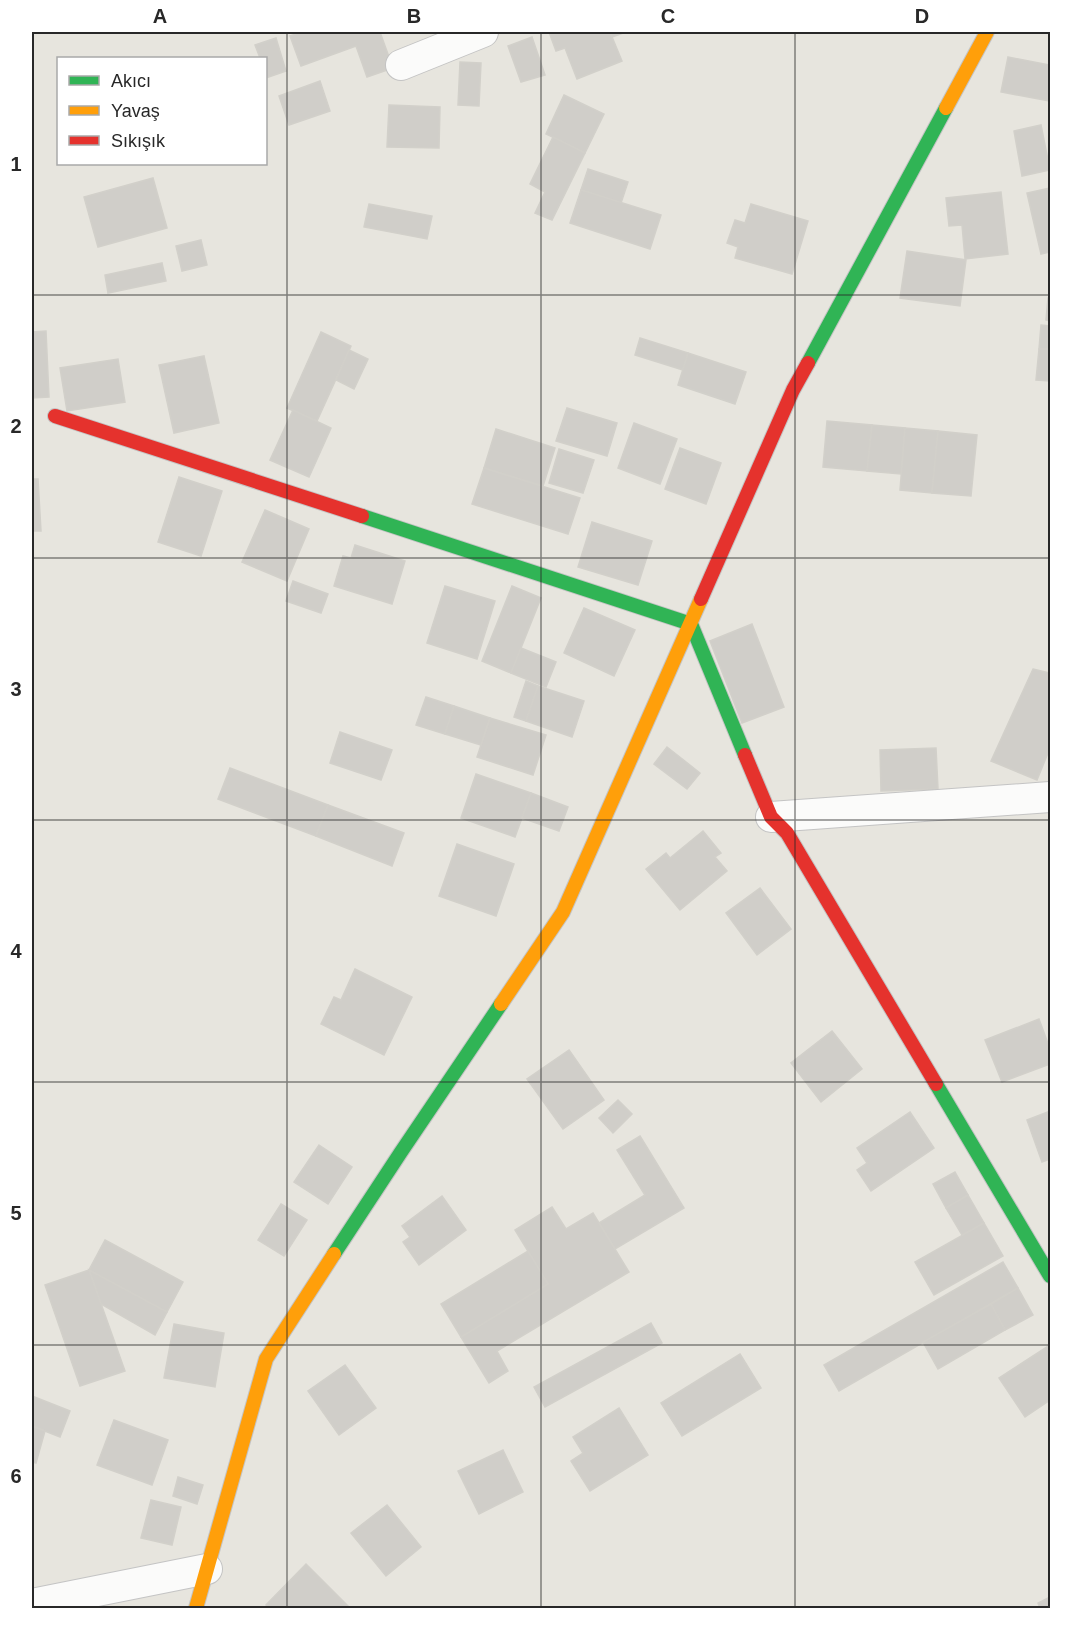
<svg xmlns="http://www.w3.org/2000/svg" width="1082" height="1640" font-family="Arial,sans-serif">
  <rect width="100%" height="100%" fill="#e7e5de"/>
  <g fill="#d0cec9" stroke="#d2d0ca" stroke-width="1.5">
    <path d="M301,32H380L393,68L367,77L356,46L301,66L290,36Z"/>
    <path d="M549,32H610L622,61L577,79L565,48L556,51Z"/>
    <path d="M610,32H626L612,37Z"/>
    <path d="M532,37L545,75L521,82L508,46Z"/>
    <path d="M276,38L286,71L266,78V58H260L255,45Z"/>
    <path d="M1008,57L1050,65V101L1001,92Z"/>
    <path d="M460,62L481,63L479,106L458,105Z"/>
    <path d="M320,81L330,111L289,125L279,96Z"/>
    <path d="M564,95L604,114L585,153L546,134Z"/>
    <path d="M389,105L440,107L439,148L387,147Z"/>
    <path d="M1041,125L1050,170L1022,176L1014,131Z"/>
    <path d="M553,137L585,153L552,220L535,213L545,192L530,184Z"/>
    <path d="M588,169L628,182L621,203L581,190Z"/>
    <path d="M153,178L167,228L98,247L84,197Z"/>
    <path d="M1050,188V252L1041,254L1027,193Z"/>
    <path d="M581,190L661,215L650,249L570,223Z"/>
    <path d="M1001,192L1008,254L965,259L962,225L949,226L946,198Z"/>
    <path d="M369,204L432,216L427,239L364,227Z"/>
    <path d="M751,204L808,221L792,274L735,258L738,247L727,243L735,220L745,223Z"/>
    <path d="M201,240L207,265L182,271L176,246Z"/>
    <path d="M907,251L966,260L960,306L900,298Z"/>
    <path d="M162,263L166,281L108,293L105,275Z"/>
    <path d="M1048,298H1050V321L1046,320Z"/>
    <path d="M1041,325L1050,326V349H1039Z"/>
    <path d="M46,331L49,397L32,398V332Z"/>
    <path d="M321,332L351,346L317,421L287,408Z"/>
    <path d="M640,338L688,353L683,370L635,355Z"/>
    <path d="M1039,349H1050V381L1036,380Z"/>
    <path d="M349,350L368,359L354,389L336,380Z"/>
    <path d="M688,353L746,372L735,404L678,385Z"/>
    <path d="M204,356L219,423L174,433L159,365Z"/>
    <path d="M118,359L125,402L67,411L60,368Z"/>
    <path d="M567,408L617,423L607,456L556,441Z"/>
    <path d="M293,410L331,428L309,477L270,460Z"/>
    <path d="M827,421L872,425L867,471L823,467Z"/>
    <path d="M634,423L677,439L660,484L618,468Z"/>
    <path d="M872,425L905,428L901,474L867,471Z"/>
    <path d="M905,428L938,431L932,493L900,490Z"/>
    <path d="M496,429L555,448L543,486L484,468Z"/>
    <path d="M938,431L977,435L971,496L932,493Z"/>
    <path d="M680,448L721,463L706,504L665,489Z"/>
    <path d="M559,449L594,460L583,493L549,483Z"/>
    <path d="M484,468L580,498L568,534L472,504Z"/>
    <path d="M179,477L222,491L201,556L158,542Z"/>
    <path d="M32,479H38L41,531H32Z"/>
    <path d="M265,510L309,529L287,581L242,562Z"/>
    <path d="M592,522L652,541L638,585L578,567Z"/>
    <path d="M355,545L405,561L392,604L334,586L343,556L351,558Z"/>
    <path d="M293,581L328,594L321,613L286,601Z"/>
    <path d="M445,586L495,601L477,659L427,643Z"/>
    <path d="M512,586L541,598L511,673L482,661Z"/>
    <path d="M584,608L635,630L614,676L564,653Z"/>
    <path d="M752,624L784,707L742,723L710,641Z"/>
    <path d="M521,648L556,662L546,687L511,673Z"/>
    <path d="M1033,669L1050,673V748L1037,780L991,761Z"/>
    <path d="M526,681L538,686L526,721L514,717Z"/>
    <path d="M538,686L584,701L572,737L526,721Z"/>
    <path d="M426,697L454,706L445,734L416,725Z"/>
    <path d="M454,706L490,718L481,745L445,734Z"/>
    <path d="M490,718L546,735L533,775L477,757Z"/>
    <path d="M340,732L392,750L381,780L330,763Z"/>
    <path d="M667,747L700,773L687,789L654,764Z"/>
    <path d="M936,748L938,789L881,791L880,750Z"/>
    <path d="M230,768L328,805L316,836L218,799Z"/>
    <path d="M476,774L531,793L515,837L461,818Z"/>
    <path d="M531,793L568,807L559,831L522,818Z"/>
    <path d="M328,805L404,833L392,866L316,836Z"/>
    <path d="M703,831L721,853L715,857L727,871L680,910L646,869L666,853L670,858Z"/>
    <path d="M457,844L514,864L496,916L439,896Z"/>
    <path d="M760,888L791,929L757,955L726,913Z"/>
    <path d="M355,969L412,997L384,1055L321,1024L334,997L341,1000Z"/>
    <path d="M1039,1019L1050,1049V1064L1002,1082L985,1040Z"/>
    <path d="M832,1031L862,1069L821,1102L791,1063Z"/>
    <path d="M569,1050L604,1100L563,1129L527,1079Z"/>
    <path d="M618,1100L632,1114L613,1133L599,1118Z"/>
    <path d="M1050,1111V1159L1042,1162L1027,1120Z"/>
    <path d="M910,1112L934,1148L871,1191L857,1170L867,1163L857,1148Z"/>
    <path d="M640,1136L684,1208L615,1249L599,1223L645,1195L617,1150Z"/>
    <path d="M319,1145L352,1167L328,1204L294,1182Z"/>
    <path d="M955,1172L968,1195L946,1208L933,1184Z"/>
    <path d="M968,1195L984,1223L962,1235L946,1208Z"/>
    <path d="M442,1196L466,1230L419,1265L403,1242L410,1237L402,1226Z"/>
    <path d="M281,1204L307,1220L284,1256L258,1240Z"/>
    <path d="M552,1207L566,1229L593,1213L629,1272L497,1351L508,1371L489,1383L461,1337L548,1284L515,1230Z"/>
    <path d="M984,1223L1003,1256L934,1295L915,1262Z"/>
    <path d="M105,1240L183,1282L167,1312L89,1270Z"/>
    <path d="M528,1251L548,1284L461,1337L441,1304Z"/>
    <path d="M1003,1262L1018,1288L839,1391L824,1365Z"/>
    <path d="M89,1270L167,1312L155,1335L101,1304Z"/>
    <path d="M89,1270L125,1371L80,1386L45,1285Z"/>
    <path d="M1018,1288L1033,1315L1005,1330L991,1304Z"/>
    <path d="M991,1304L1005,1330L938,1369L923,1342Z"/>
    <path d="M651,1323L662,1343L545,1407L534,1387Z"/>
    <path d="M174,1324L224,1333L215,1387L164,1378Z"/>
    <path d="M1050,1345V1400L1025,1417L999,1378Z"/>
    <path d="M740,1354L761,1388L682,1436L661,1403Z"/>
    <path d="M345,1365L376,1408L339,1435L308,1391Z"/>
    <path d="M32,1396L70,1411L60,1437L32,1426Z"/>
    <path d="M619,1408L648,1455L590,1491L571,1461L583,1453L573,1437Z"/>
    <path d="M114,1420L168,1440L152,1485L97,1465Z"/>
    <path d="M32,1426L45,1431L36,1463L32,1462Z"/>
    <path d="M503,1450L523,1492L479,1514L458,1471Z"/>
    <path d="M178,1477L203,1485L197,1504L173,1496Z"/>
    <path d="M151,1500L181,1507L172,1545L141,1538Z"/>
    <path d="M387,1505L421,1547L386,1576L351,1533Z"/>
    <path d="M306,1564L349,1607L347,1608H270L266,1605Z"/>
    <path d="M1050,1597V1608H1040L1038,1603Z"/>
  </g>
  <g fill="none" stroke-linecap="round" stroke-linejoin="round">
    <defs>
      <g id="street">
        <path d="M401,65L483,32"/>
        <path d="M771,817L1050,797"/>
        <path d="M32,1604L207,1569"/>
      </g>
      <g id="fast">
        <path d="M808,363L946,108"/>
        <path d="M362,516L691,624L745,755"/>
        <path d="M936,1084L1050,1276"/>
        <path d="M334,1254L401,1152L501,1004"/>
      </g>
      <g id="slow">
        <path d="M946,108L987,32"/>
        <path d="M501,1004L563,912L701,599"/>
        <path d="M196,1608L266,1359L334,1254"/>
      </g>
      <g id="jam">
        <path d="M55,416L362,516"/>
        <path d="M701,599L793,390L808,363"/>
        <path d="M745,755L771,817L787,833L936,1084"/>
      </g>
    </defs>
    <use href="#street" stroke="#c4c4c4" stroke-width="32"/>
    <use href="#fast" stroke="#c4c4c4" stroke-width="16"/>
    <use href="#slow" stroke="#c4c4c4" stroke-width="16"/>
    <use href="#jam" stroke="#c4c4c4" stroke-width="16"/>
    <use href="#street" stroke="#fbfbfa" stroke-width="30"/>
    <use href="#fast" stroke="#30b455" stroke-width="14"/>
    <use href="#slow" stroke="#ff9f0a" stroke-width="14"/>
    <use href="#jam" stroke="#e5322d" stroke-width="14"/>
  </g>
  <path fill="none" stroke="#282828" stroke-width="1.5" stroke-opacity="0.55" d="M287,32V1608M541,32V1608M795,32V1608M32,295H1050M32,558H1050M32,820H1050M32,1082H1050M32,1345H1050"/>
  <rect width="1082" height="1640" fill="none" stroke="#ffffff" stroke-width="66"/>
  <rect x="57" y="57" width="210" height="108" fill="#ffffff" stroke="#a9a9a9" stroke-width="1.5"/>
  <rect x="69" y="76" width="30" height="9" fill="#30b455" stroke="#a9a9a9" stroke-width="1.5"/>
  <text x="111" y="87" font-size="18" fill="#282828">Akıcı</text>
  <rect x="69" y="106" width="30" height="9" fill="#ff9f0a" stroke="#a9a9a9" stroke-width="1.5"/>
  <text x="111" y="117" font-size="18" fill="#282828">Yavaş</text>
  <rect x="69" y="136" width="30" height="9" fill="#e5322d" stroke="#a9a9a9" stroke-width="1.5"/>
  <text x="111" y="147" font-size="18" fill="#282828">Sıkışık</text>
  <rect x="33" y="33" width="1016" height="1574" fill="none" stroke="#282828" stroke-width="2"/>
  <g font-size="20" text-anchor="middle" font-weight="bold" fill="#282828">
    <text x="160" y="23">A</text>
    <text x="414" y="23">B</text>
    <text x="668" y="23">C</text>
    <text x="922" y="23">D</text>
    <text x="16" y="171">1</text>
    <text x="16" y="433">2</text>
    <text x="16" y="696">3</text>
    <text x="16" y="958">4</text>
    <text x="16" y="1220">5</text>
    <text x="16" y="1483">6</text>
  </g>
</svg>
